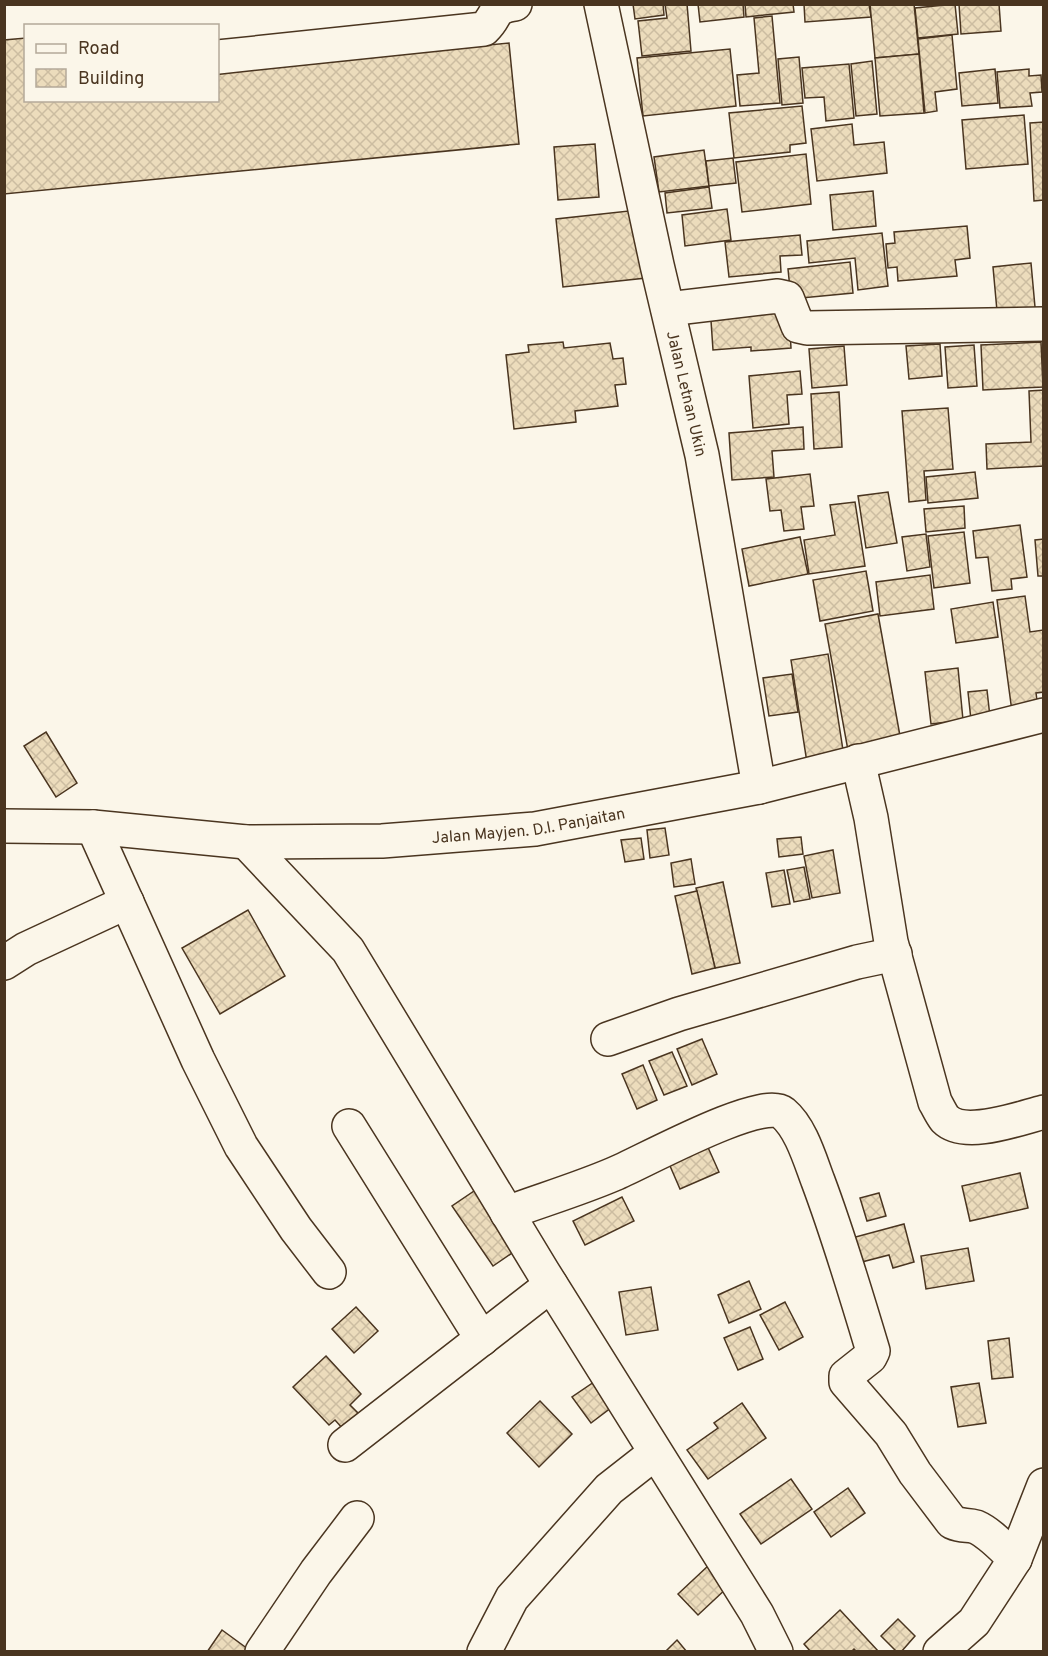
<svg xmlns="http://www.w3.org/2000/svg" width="1048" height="1656" font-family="Overpass,sans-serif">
  <defs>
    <pattern id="building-cross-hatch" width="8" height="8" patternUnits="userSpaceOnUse" patternTransform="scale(1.5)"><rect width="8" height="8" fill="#ecdcbc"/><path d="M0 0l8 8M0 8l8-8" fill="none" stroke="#ccbda1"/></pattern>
  </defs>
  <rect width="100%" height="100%" fill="#fbf6e9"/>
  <g fill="url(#building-cross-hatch)" stroke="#4a3520" stroke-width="1.5">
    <path d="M633,4H663L664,15L635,19Z"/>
    <path d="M665,4H687L691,51L642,56L638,21L667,18Z"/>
    <path d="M698,4H743L744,17L700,22Z"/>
    <path d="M745,4H793L794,12L746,17Z"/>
    <path d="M804,4H869L871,17L805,22Z"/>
    <path d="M870,4H914L919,54L875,58Z"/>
    <path d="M955,4L958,34L918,38L915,8Z"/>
    <path d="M959,4H999L1001,31L961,34Z"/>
    <path d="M772,16L780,103L740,106L737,75L759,73L754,18Z"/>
    <path d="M952,35L957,89L935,92L937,111L925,113L918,39Z"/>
    <path d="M26,38V100H218V71L509,43L519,144L4,194V40Z"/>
    <path d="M730,49L736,106L643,116L637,58Z"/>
    <path d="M919,54L924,113L880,116L875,58Z"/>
    <path d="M799,57L803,103L782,105L778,59Z"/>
    <path d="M872,61L877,114L856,116L851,64Z"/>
    <path d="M849,64L854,118L826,121L824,97L805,98L802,68Z"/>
    <path d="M995,69L998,103L962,106L959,73Z"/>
    <path d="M1029,69V76L1041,75L1042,92L1030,93L1032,106L1000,108L997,72Z"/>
    <path d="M802,106L806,143L790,145V152L734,158L729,113Z"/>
    <path d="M1024,115L1028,164L966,169L962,120Z"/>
    <path d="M1044,122V200L1034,201L1030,123Z"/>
    <path d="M852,124L854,145L884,142L887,173L817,181L811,129Z"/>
    <path d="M595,144L599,197L558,200L554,147Z"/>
    <path d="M704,150L709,186L659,192L654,157Z"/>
    <path d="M806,154L811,204L742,212L736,162Z"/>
    <path d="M733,158L736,183L709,186L706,161Z"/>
    <path d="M709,187L712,208L667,213L665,193Z"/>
    <path d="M873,191L876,226L833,230L830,195Z"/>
    <path d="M727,209L731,240L685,246L682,215Z"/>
    <path d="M638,210L646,278L563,287L556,219Z"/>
    <path d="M967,226L970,258L955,260L957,276L898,281L897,267L888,268L886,244L895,243L894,232Z"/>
    <path d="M882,233L888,286L858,290L855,258L809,263L807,241Z"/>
    <path d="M800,235L802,255L780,256L781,272L729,277L725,242Z"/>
    <path d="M850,262L853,293L791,299L788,269Z"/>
    <path d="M1031,263L1036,318L998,322L993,267Z"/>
    <path d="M788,299L791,348L751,351V347L713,350L710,306Z"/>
    <path d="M563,342L564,348L610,343L613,359L623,358L626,384L615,385L618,406L575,411L576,422L514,429L506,355L529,352L528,345Z"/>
    <path d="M1041,342L1043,387L983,390L981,345Z"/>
    <path d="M940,344L942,376L909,379L906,346Z"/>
    <path d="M974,345L977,386L948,388L945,347Z"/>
    <path d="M844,346L847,385L812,388L809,349Z"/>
    <path d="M800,371L802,394L787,395L789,424L753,428L749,376Z"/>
    <path d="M1044,390V466L987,469L986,444L1031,442L1029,391Z"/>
    <path d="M839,392L842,447L814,449L811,394Z"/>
    <path d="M948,408L953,469L924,471L926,500L909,502L902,411Z"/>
    <path d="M803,427L804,449L772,451L774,477L732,480L729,433Z"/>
    <path d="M975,472L978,498L928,503L926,477Z"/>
    <path d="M810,474L814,506L801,507L804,529L784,531L781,510L770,511L766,479Z"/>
    <path d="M888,492L897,543L866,548L858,496Z"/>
    <path d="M855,502L865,566L809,574L804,540L835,535L830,505Z"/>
    <path d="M964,506L965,528L926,532L924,509Z"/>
    <path d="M1020,525L1027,577L1011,579L1012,589L992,591L988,557L976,558L973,531Z"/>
    <path d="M964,532L970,583L934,588L928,536Z"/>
    <path d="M926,534L930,567L907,571L902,537Z"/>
    <path d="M800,537L808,574L749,586L742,549Z"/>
    <path d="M1044,539V576H1038L1035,540Z"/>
    <path d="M866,571L873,611L820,621L813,580Z"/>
    <path d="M930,575L934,609L880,616L876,582Z"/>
    <path d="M1025,596L1030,632L1043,630L1044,692L1036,693L1039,715L1013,719L997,600Z"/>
    <path d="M993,602L998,637L956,643L951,609Z"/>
    <path d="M878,614L902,747L849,756L825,624Z"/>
    <path d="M828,654L845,763L808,769L791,660Z"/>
    <path d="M958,668L963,720L931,724L925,672Z"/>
    <path d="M792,674L798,712L769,716L763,678Z"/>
    <path d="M987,690L990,717L971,720L968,692Z"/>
    <path d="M46,732L77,783L56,797L24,746Z"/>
    <path d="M665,828L669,855L650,858L647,830Z"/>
    <path d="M801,837L803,854L779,857L777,839Z"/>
    <path d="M641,838L644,859L625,862L621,840Z"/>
    <path d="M833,850L840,893L812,898L804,856Z"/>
    <path d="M691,859L695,884L674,887L671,863Z"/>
    <path d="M804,867L810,899L794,902L787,870Z"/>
    <path d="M784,870L790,904L772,907L766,873Z"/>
    <path d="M723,882L740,963L715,968L696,888Z"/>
    <path d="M697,891L715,968L692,974L675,896Z"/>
    <path d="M248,910L285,976L220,1014L182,948Z"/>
    <path d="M702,1039L717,1074L692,1085L677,1049Z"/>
    <path d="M672,1052L687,1086L664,1095L649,1061Z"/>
    <path d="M643,1065L657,1100L637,1109L622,1074Z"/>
    <path d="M706,1143L719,1172L680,1189L667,1159Z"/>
    <path d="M1020,1173L1028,1208L970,1221L962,1186Z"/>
    <path d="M480,1187L521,1247L493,1266L452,1206Z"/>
    <path d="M879,1193L886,1216L867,1221L860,1198Z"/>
    <path d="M622,1197L634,1221L585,1245L573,1221Z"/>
    <path d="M904,1224L914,1262L893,1268L889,1255L854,1264L848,1239Z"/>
    <path d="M968,1248L974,1281L926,1289L921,1256Z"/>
    <path d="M749,1281L761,1309L729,1323L718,1295Z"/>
    <path d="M651,1287L658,1330L626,1335L619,1292Z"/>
    <path d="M785,1302L803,1337L779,1350L760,1315Z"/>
    <path d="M356,1307L378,1331L354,1353L332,1329Z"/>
    <path d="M750,1327L763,1359L738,1370L724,1338Z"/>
    <path d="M1009,1338L1013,1377L992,1379L988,1341Z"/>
    <path d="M326,1356L361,1394L350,1405L359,1414L343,1429L335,1420L329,1425L293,1387Z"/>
    <path d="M594,1382L612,1407L591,1423L572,1397Z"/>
    <path d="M979,1383L986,1423L958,1427L951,1387Z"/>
    <path d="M540,1401L572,1434L539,1467L507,1433Z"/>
    <path d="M742,1403L766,1438L708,1479L687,1450L718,1428L714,1423Z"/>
    <path d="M791,1479L812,1509L761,1544L740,1514Z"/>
    <path d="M848,1488L865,1513L831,1537L814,1512Z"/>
    <path d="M709,1565L729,1586L698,1615L678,1594Z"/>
    <path d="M840,1610L879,1652H857L854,1649L851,1652H811L804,1644Z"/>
    <path d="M898,1619L915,1636L901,1652H897L881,1636Z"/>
    <path d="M222,1630L252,1652H207Z"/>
    <path d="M677,1640L687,1652H665Z"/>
  </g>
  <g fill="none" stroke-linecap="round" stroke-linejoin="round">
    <defs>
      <g id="minor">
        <path id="s1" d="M601,4L657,265L702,455L759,787"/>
        <path d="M218,57L484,29C499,15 490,8 515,4"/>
        <path d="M668,309L778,296L787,298L798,326L807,328L1044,324"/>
        <path d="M858,761L871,818L891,942L935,1102C938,1107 941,1114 945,1119C965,1139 1020,1118 1044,1112"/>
        <path id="s2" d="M4,826L93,827L246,842L382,841L535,829L759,787L1044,715"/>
        <path d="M93,827L198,1060L241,1146L296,1229L329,1272"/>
        <path d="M246,842L348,950L543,1272L757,1614L776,1652"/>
        <path d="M4,963L26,949L127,902"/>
        <path d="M608,1039L679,1014L857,962L895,954"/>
        <path d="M349,1126L482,1339"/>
        <path d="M507,1213C542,1200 579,1189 614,1174C641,1163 761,1096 783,1113C801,1128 810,1160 818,1181C839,1237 856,1294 873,1351L870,1357L846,1376V1382L891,1434L915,1473L952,1522C963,1527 967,1524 976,1527C990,1533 1003,1548 1015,1559"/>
        <path d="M345,1445L551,1285"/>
        <path d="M262,1652L316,1572L357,1518"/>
        <path d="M484,1652L512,1598L609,1489L655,1453"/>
        <path d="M940,1652L974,1622L1015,1559L1044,1485"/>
      </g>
    </defs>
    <use href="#minor" stroke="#4a3520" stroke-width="36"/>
    <use href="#minor" stroke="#fbf6e9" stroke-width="33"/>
  </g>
  <g text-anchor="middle" stroke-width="4.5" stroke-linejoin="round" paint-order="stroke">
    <g font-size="16" fill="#4a3520" stroke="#fbf6e9">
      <text dy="6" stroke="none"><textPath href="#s1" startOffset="399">Jalan Letnan Ukin</textPath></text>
      <text dy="6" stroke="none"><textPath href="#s2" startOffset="526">Jalan Mayjen. D.I. Panjaitan</textPath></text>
    </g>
  </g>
  <rect width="1048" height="1656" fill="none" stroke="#4a3520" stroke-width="12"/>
  <rect x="24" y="24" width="195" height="78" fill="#fbf6e9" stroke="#b4a999" stroke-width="1.5"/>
  <rect x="36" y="44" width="30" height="9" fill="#fbf6e9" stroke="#b4a999" stroke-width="1.5"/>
  <text x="78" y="54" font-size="18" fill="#4a3520">Road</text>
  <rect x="36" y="69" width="30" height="18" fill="url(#building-cross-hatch)" stroke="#b4a999" stroke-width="1.5"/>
  <text x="78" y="84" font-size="18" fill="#4a3520">Building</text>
</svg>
